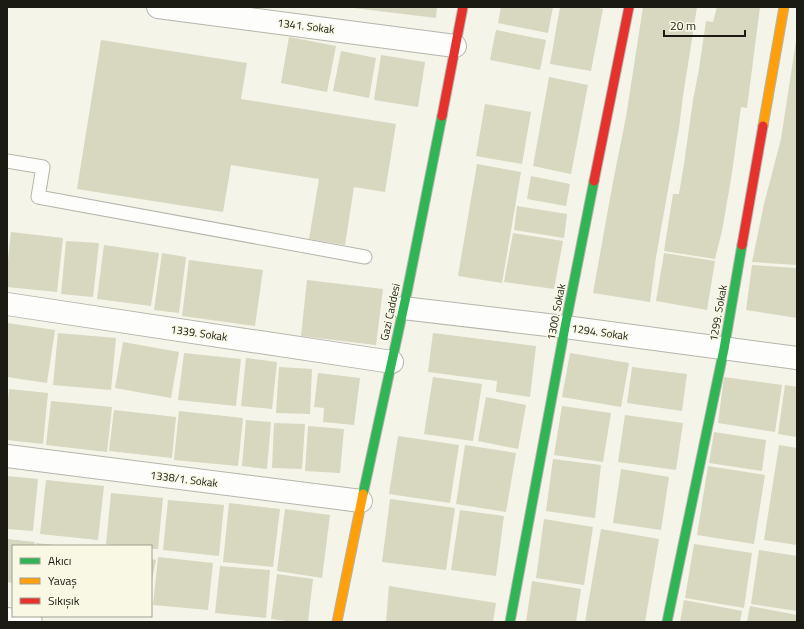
<svg xmlns="http://www.w3.org/2000/svg" width="804" height="629" font-family="'Titillium Web',sans-serif">
  <rect width="100%" height="100%" fill="#f4f4e9"/>
  <g fill="#d8d7c0">
    <path d="M355,7H437L436,18L354,8Z"/>
    <path d="M501,7H553L548,33L498,23Z"/>
    <path d="M560,7H593L603,9L591,71L550,64Z"/>
    <path d="M643,7H697L683,96L679,128L656,257L650,302L593,293L613,182L626,117Z"/>
    <path d="M717,7H760L747,108L741,107L732,173L722,231L715,259L664,251L673,194H679L684,164L693,100L699,69L706,21L713,22Z"/>
    <path d="M496,30L546,40L540,70L490,60Z"/>
    <path d="M289,37L336,46L327,92L281,83Z"/>
    <path d="M101,40L247,63L241,99L396,124L385,192L354,187L345,245L309,239L319,179L231,165L223,212L77,189Z"/>
    <path d="M796,41H797V265L752,262L764,204L781,139Z"/>
    <path d="M341,51L376,58L369,98L333,91Z"/>
    <path d="M381,55L425,62L418,107L374,100Z"/>
    <path d="M549,77L588,85L571,174L533,166Z"/>
    <path d="M485,104L531,112L522,164L476,156Z"/>
    <path d="M477,164L521,172L502,283L458,276Z"/>
    <path d="M531,176L570,184L566,206L527,199Z"/>
    <path d="M517,206L567,214L564,238L514,230Z"/>
    <path d="M11,232L63,238L57,292L7,287V269Z"/>
    <path d="M513,233L563,241L554,289L504,282Z"/>
    <path d="M66,241L99,243L93,297L61,294Z"/>
    <path d="M104,245L159,253L151,306L97,299Z"/>
    <path d="M162,253L186,257L179,313L154,310Z"/>
    <path d="M664,253L715,261L707,310L656,301Z"/>
    <path d="M189,260L263,270L255,326L182,316Z"/>
    <path d="M752,265L797,268V318L746,310Z"/>
    <path d="M307,280L383,289L376,345L301,336Z"/>
    <path d="M7,323L55,330L47,383L7,377Z"/>
    <path d="M58,333L116,338L111,390L53,385Z"/>
    <path d="M433,333L536,346L530,397L496,392L497,381L428,372Z"/>
    <path d="M123,342L179,352L171,398L115,388Z"/>
    <path d="M184,353L241,359L236,406L178,400Z"/>
    <path d="M570,353L629,363L621,407L562,397Z"/>
    <path d="M246,358L277,362L272,409L241,406Z"/>
    <path d="M279,367L312,369L310,414L276,413Z"/>
    <path d="M632,367L687,374L682,411L627,403Z"/>
    <path d="M318,373L360,378L354,425L323,422L324,408L314,407Z"/>
    <path d="M433,377L482,384L473,441L424,434Z"/>
    <path d="M724,377L782,385L775,432L718,423Z"/>
    <path d="M785,385L797,387V437L778,434Z"/>
    <path d="M9,389L48,393L43,444L7,440V412Z"/>
    <path d="M486,397L526,405L518,449L478,441Z"/>
    <path d="M51,401L112,407L107,452L46,445Z"/>
    <path d="M562,406L611,413L603,462L554,455Z"/>
    <path d="M114,410L176,417L172,458L109,451Z"/>
    <path d="M179,411L243,418L238,466L174,460Z"/>
    <path d="M625,415L683,423L676,470L618,462Z"/>
    <path d="M246,420L271,422L267,469L242,466Z"/>
    <path d="M274,423L305,424L302,469L272,468Z"/>
    <path d="M308,426L344,429L340,473L305,471Z"/>
    <path d="M714,432L766,440L762,471L709,463Z"/>
    <path d="M398,436L459,445L450,503L389,494Z"/>
    <path d="M465,445L516,453L506,512L456,504Z"/>
    <path d="M779,445L797,448V545L764,540Z"/>
    <path d="M553,459L601,465L595,518L546,511Z"/>
    <path d="M708,466L765,475L754,544L697,535Z"/>
    <path d="M621,469L669,477L661,530L613,523Z"/>
    <path d="M7,476L38,479L33,531L7,529Z"/>
    <path d="M46,480L104,486L98,540L40,534Z"/>
    <path d="M111,493L163,498L158,549H151V546H122L106,544Z"/>
    <path d="M390,499L455,508L446,570L382,562Z"/>
    <path d="M168,500L224,505L219,556L163,550Z"/>
    <path d="M229,503L280,509L273,567L223,562Z"/>
    <path d="M285,509L330,515L322,578L277,571Z"/>
    <path d="M460,510L504,516L496,576L451,570Z"/>
    <path d="M544,519L593,527L584,585L536,578Z"/>
    <path d="M601,529L659,539L645,622H585Z"/>
    <path d="M7,539L35,542L34,546H13V583L7,582Z"/>
    <path d="M36,543L55,545V546H36Z"/>
    <path d="M694,544L752,553L744,608L685,598Z"/>
    <path d="M759,550L797,556V611L751,604Z"/>
    <path d="M158,557L213,563L208,610L153,605Z"/>
    <path d="M151,559L156,560L152,580H151Z"/>
    <path d="M220,566L270,570L266,618L215,613Z"/>
    <path d="M277,574L313,579L308,622H296L271,619Z"/>
    <path d="M532,581L581,589L576,622H526Z"/>
    <path d="M389,586L496,603L493,622H386Z"/>
    <path d="M684,600L742,611L740,622H680Z"/>
    <path d="M750,606L797,615V622H747Z"/>
  </g>
  <g fill="none" stroke-linecap="round" stroke-linejoin="round">
    <defs>
      <path id="lane" d="M7,161L43,167L38,197L365,257"/>
      <g id="street">
        <path d="M158,7L455,46"/>
        <path d="M7,304L392,362"/>
        <path d="M403,308L565,327L797,358"/>
        <path d="M7,456L361,501"/>
        <path d="M7,619L31,622"/>
      </g>
      <g id="fast">
        <path d="M363,494L407,292L442,116"/>
        <path d="M510,622L565,327L594,181"/>
        <path d="M667,622L724,349L742,245"/>
      </g>
      <g id="slow">
        <path d="M763,126L784,7"/>
        <path d="M337,622L363,494"/>
      </g>
      <g id="jam">
        <path d="M442,116L463,7"/>
        <path d="M594,181L629,7"/>
        <path d="M742,245L763,126"/>
      </g>
    </defs>
    <use href="#lane" stroke="#b5b5ac" stroke-width="15"/>
    <use href="#street" stroke="#b5b5ac" stroke-width="24"/>
    <use href="#fast" stroke="#b5b5ac" stroke-width="11"/>
    <use href="#slow" stroke="#b5b5ac" stroke-width="11"/>
    <use href="#jam" stroke="#b5b5ac" stroke-width="11"/>
    <use href="#lane" stroke="#fdfdfc" stroke-width="13"/>
    <use href="#street" stroke="#fdfdfc" stroke-width="22"/>
    <use href="#fast" stroke="#30b455" stroke-width="9"/>
    <use href="#slow" stroke="#ff9f0a" stroke-width="9"/>
    <use href="#jam" stroke="#e5322d" stroke-width="9"/>
  </g>
  <g text-anchor="middle" stroke-width="3" stroke-linejoin="round" paint-order="stroke">
    <g font-size="11" fill="#1b1b14" stroke="#f8f8e5">
      <text transform="translate(306 26) rotate(7)" y="4">1341. Sokak</text>
      <text transform="translate(390 312) rotate(-78)" y="4">Gazi Caddesi</text>
      <text transform="translate(556 312) rotate(-79)" y="4">1300. Sokak</text>
      <text transform="translate(718 313) rotate(-80)" y="4">1299. Sokak</text>
      <text transform="translate(600 332) rotate(8)" y="4">1294. Sokak</text>
      <text transform="translate(199 333) rotate(8)" y="4">1339. Sokak</text>
      <text transform="translate(184 479) rotate(7)" y="4">1338/1. Sokak</text>
    </g>
  </g>
  <rect width="804" height="629" fill="none" stroke="#1b1b14" stroke-width="16"/>
  <rect x="12" y="545" width="140" height="72" fill="#f8f8e5" stroke="#a0a091"/>
  <rect x="20" y="558" width="20" height="6" fill="#30b455" stroke="#a0a091"/>
  <text x="48" y="565" font-size="12" fill="#1b1b14">Akıcı</text>
  <rect x="20" y="578" width="20" height="6" fill="#ff9f0a" stroke="#a0a091"/>
  <text x="48" y="585" font-size="12" fill="#1b1b14">Yavaş</text>
  <rect x="20" y="598" width="20" height="6" fill="#e5322d" stroke="#a0a091"/>
  <text x="48" y="605" font-size="12" fill="#1b1b14">Sıkışık</text>
  <path d="M664 30v6h81v-6" fill="none" stroke="#1b1b14" stroke-width="2"/>
  <text x="670" y="30" font-size="12" fill="#1b1b14" stroke="#f8f8e5" stroke-width="3" paint-order="stroke">20 m</text>
</svg>
